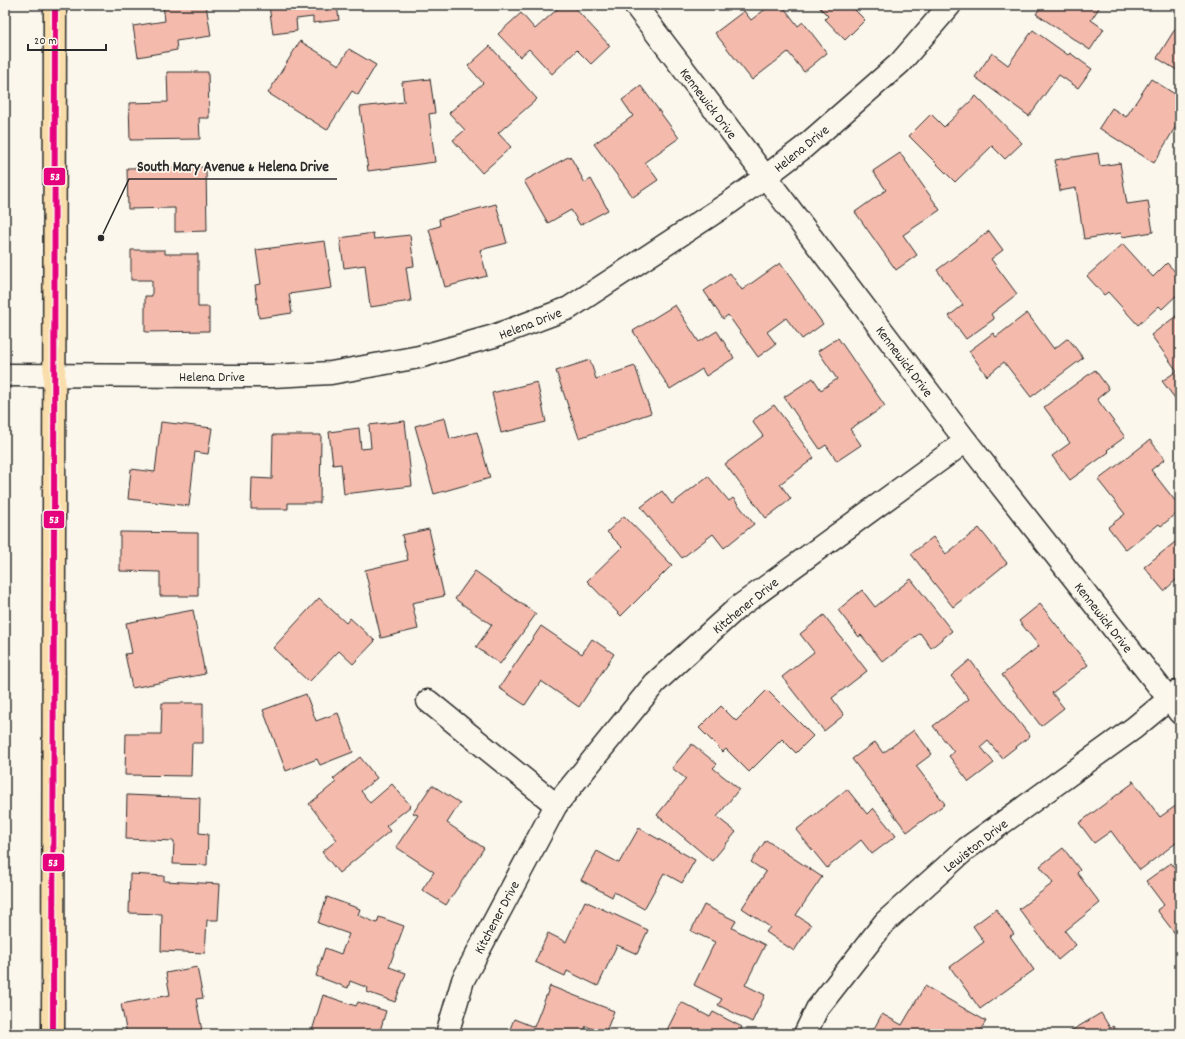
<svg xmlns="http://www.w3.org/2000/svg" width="1185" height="1039" font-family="Dekko,sans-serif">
  <rect width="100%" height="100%" fill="#fbf7ec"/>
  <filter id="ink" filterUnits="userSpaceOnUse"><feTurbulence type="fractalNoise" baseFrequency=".025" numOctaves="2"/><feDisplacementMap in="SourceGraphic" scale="8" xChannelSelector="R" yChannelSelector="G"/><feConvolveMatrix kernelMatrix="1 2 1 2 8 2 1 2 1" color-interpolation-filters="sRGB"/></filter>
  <g filter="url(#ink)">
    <g fill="#f4bbad" stroke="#2b2b2b">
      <path d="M163,5H206L211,36L176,41L177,50L138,57L133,26L165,21Z"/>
      <path d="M269,5H337L339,20L313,23V17L296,19L297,31L273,34Z"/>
      <path d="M562,5H572L610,46L591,64L577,50L552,74L529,49L520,57L498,34L521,13L535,29Z"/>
      <path d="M771,5H782L798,26L803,22L827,53L804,72L788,52L752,80L715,33L744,11L751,20Z"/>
      <path d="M817,5H850L865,20L845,40L825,19L828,16Z"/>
      <path d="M1042,5H1101L1091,20L1104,29L1090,50L1036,14Z"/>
      <path d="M1180,21V72L1157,58Z"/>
      <path d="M1033,30L1068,55L1070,53L1092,69L1078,88L1059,75L1029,116L975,77L992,53L1008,65Z"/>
      <path d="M300,41L339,65L349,49L376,65L358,95L352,91L327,130L268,93Z"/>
      <path d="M490,46L537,99L498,133L511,147L482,173L453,140L465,130L449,113L483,83L468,66Z"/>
      <path d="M167,72H208L209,118H199L200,139L130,140L129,103L168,102Z"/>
      <path d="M430,79L435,113L429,114L435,162L368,171L360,107L404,102L402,82Z"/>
      <path d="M1151,79L1178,96L1180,93V129L1176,126L1154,163L1099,128L1112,108L1126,117Z"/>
      <path d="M641,86L679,138L645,162L658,180L633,197L594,144L633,116L622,100Z"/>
      <path d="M976,96L1022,143L1005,159L992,146L955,182L909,136L931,114L944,127Z"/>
      <path d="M900,153L940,210L903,235L917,255L896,270L855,212L886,190L873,171Z"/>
      <path d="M1098,153L1100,166L1120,163L1127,204L1148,201L1153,232L1122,237L1121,233L1084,239L1076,188L1060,191L1055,160Z"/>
      <path d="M570,156L585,183L591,179L608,210L580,225L571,210L548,223L524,181Z"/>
      <path d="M206,167L207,231L175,232V208L128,209L127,168Z"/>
      <path d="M496,204L507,243L480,250L487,276L445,287L429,229L440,226L439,219Z"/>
      <path d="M989,231L1003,250L991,259L1017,294L991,314L994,319L966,339L949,316L963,305L937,270Z"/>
      <path d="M373,233L374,239L410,235L414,266L406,267L411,301L370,307L365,265L344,268L340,238Z"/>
      <path d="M325,241L332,288L289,294L292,313L259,318L255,285L261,284L256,250Z"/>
      <path d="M1123,244L1153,277L1167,263L1180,277V292L1162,309L1159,306L1138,325L1108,292L1104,295L1087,276Z"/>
      <path d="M131,250H165V254H198V307H209V331L145,332V296H152V280H131Z"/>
      <path d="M780,263L823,324L802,339L786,318L767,332L776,344L758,357L728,315L723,319L704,291L730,273L742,290Z"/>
      <path d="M675,305L699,342L717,331L734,358L706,376L702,369L670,389L633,331Z"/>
      <path d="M1027,313L1054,349L1068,338L1083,358L1031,397L1004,362L987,376L969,351L993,333L996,337Z"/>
      <path d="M1180,313V405L1162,381L1177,371L1151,335Z"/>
      <path d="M838,338L885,406L850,429L861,445L837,461L826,445L820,449L784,397L813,378L821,390L837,379L818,351Z"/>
      <path d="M590,360L596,379L635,366L651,413L579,438L556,371Z"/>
      <path d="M1095,370L1109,389L1097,399L1125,437L1107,450L1109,452L1070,480L1052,456L1070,443L1044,407Z"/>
      <path d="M537,382L546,422L501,433L492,393Z"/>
      <path d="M774,405L814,458L780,484L791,499L766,518L725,464L763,436L752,421Z"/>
      <path d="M445,418L450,439L477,432L490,478L434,494L415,426Z"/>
      <path d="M405,421L412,486L344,494L341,464L333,465L329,432L359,428L361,449L371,448L369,425Z"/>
      <path d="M161,422L212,428L208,454L195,452L189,506L128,499L131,469L155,472Z"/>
      <path d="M273,435H321L320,503H288V509H251L252,478L272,479Z"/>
      <path d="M1150,440L1165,459L1151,470L1180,507V511L1161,526L1159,524L1126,550L1108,527L1125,514L1098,480Z"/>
      <path d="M708,476L729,501L733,498L754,524L724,548L713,534L682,558L641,507L662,491L672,504Z"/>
      <path d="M624,516L672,565L621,616L587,581L622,547L607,532Z"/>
      <path d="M979,528L1007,563L953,607L911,554L933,537L946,554Z"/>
      <path d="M429,529L444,596L412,603L418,629L381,638L365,570L408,560L402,535Z"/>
      <path d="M120,532L198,533V596H160V572L120,571Z"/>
      <path d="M1180,538V583L1177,579L1164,591L1144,567Z"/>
      <path d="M475,571L536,614L500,664L476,647L492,625L455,599Z"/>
      <path d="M911,579L952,631L931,648L920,633L883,662L861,635L859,637L838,610L862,590L875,607Z"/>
      <path d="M319,598L346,623L350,618L375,641L353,664L339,651L309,682L273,648Z"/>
      <path d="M1040,604L1088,665L1052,693L1064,708L1041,726L1002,675L1039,646L1019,621Z"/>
      <path d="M193,610L205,674L132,688L125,654L132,653L126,623Z"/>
      <path d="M824,615L867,671L832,698L844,715L824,731L782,677L814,652L800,634Z"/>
      <path d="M541,626L582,654L592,639L614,654L579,707L541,681L525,705L499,688Z"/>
      <path d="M970,660L1030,736L1002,758L988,741L981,747L994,763L969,782L949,756L954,752L933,726L969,699L951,676Z"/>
      <path d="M767,690L813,736L796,753L782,739L749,772L726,749L723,752L699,728L721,706L736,721Z"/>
      <path d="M306,694L316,721L338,713L353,752L320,765L317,759L286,771L263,710Z"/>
      <path d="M162,703H203V743H192L191,776L125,775L126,734H161Z"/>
      <path d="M914,730L932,754L916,766L945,804L907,832L852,759L875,742L883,753Z"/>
      <path d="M692,744L717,764L713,768L739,789L717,817L736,832L712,861L657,815L686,779L672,768Z"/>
      <path d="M360,757L377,778L361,791L370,803L392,784L411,806L386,826L390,831L339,873L322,852L337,840L309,804L336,782L333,779Z"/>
      <path d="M1132,781H1133L1160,817L1177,805L1180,809V840L1140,870L1111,831L1094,843L1079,823L1133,783Z"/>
      <path d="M432,785L460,803L447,823L484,848L446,905L422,890L434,872L396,847L418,815L413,813Z"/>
      <path d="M847,789L867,814L873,808L896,836L872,854L861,840L827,868L796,830Z"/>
      <path d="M127,795L200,798L199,833L208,834L207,865L173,864L174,841L126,839Z"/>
      <path d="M639,828L695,860L682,883L664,873L644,909L614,892L612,897L581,880L597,851L619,863Z"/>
      <path d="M766,840L822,877L796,915L811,925L794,951L766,932L770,927L742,908L766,872L751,862Z"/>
      <path d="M1063,848L1080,870L1077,873L1100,903L1065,931L1076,945L1058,960L1019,909L1053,883L1040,866Z"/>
      <path d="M1171,863L1180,875V940L1157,910L1164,905L1146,881Z"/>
      <path d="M130,874L164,876V881L220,884L218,920H207L205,953L161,951L162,914L129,913Z"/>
      <path d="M327,897L360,909L358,915L377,923L379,917L404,926L389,967L406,973L395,1002L367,992L368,988L350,981L348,988L316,976L325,948L341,954L349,934L318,923Z"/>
      <path d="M585,901L648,930L637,954L617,945L598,986L567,971L565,976L535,962L548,933L566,942Z"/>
      <path d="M704,905L736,921L732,928L765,945L745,985L765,995L752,1022L718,1005L722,999L694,985L715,942L691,931Z"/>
      <path d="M996,909L1014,934L1010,936L1034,970L980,1009L950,967L984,942L973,926Z"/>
      <path d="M197,967L203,998L196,999L202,1031L185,1034H127L121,1004L170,995L166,973Z"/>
      <path d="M550,986L614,1011L605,1034L586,1026L583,1034H508L514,1019L534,1027Z"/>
      <path d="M925,986L986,1021L978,1034H871L882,1014L902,1025Z"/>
      <path d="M323,995L356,1006L358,1002L386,1011L379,1034H311Z"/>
      <path d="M681,1002L710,1017L713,1012L742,1027L739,1034H665Z"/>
      <path d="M1101,1013L1110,1028L1113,1026L1118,1034H1066Z"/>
      <path d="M293,1029L309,1034H291Z"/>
    </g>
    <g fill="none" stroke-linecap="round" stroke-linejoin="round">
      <defs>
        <g id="minor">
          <path d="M635,5L966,441L1180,713"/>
          <path d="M5,375L213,376H272L331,373L419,357L494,336L569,308L729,203L765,177L803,148L900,63L950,5"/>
          <path d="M428,701L556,805"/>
          <path d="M447,1034L463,980L556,805L655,683L737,608L966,441"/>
          <path d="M805,1034L817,1009L885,922L966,849L1134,728L1180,690"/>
        </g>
        <path id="major" d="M53,1034L55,5"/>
      </defs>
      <use href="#minor" stroke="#2b2b2b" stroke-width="25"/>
      <use href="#major" stroke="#2b2b2b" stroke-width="25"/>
      <use href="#minor" stroke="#fbf7ec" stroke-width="22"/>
      <use href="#major" stroke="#f9deab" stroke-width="22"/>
      <defs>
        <path id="bus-1" d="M53,1034L55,5"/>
      </defs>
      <use href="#bus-1" stroke="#fbf7ec" stroke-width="9"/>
      <use href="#bus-1" stroke="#e5007d" stroke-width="6"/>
    </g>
  </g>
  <g text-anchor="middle" stroke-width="3.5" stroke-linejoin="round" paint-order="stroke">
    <g font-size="14" fill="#2b2b2b" stroke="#fbf7ec">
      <text transform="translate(709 103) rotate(53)" y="5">Kennewick Drive</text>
      <text transform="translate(801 148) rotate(-39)" y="5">Helena Drive</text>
      <text transform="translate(530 323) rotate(-21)" y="5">Helena Drive</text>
      <text transform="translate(905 361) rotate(53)" y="5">Kennewick Drive</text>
      <text x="212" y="381">Helena Drive</text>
      <text transform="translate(745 605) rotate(-39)" y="5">Kitchener Drive</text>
      <text transform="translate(1104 617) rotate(52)" y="5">Kennewick Drive</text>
      <text transform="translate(975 845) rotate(-38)" y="5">Lewiston Drive</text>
      <text transform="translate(496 917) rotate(-62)" y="5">Kitchener Drive</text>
    </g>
  </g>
  <path fill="none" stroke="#2b2b2b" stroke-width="1.5" d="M101 238L129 179H337"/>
  <circle fill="#2b2b2b" stroke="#fbf7ec" stroke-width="1.5" cx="101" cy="238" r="4"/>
  <g font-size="15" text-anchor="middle" font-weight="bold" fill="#2b2b2b" stroke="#fbf7ec" stroke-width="3.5" stroke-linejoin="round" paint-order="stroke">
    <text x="233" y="171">South Mary Avenue &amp; Helena Drive</text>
  </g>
  <g stroke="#fbf7ec" stroke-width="1.5">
    <rect x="43" y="167" width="23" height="19" rx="4" fill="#e5007d"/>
    <rect x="43" y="510" width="22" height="19" rx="4" fill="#e5007d"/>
    <rect x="42" y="853" width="23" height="19" rx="4" fill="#e5007d"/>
  </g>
  <g font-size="11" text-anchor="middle" font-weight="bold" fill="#fff">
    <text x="55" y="180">53</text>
    <text x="54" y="523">53</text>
    <text x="53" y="866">53</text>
  </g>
  <rect width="1185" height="1039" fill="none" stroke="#fbf7ec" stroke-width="20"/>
  <rect x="10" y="10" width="1165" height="1019" fill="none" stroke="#2b2b2b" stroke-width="1.5" filter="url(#ink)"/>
  <path d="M28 44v6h78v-6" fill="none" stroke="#2b2b2b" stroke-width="2"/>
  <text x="34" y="44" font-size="12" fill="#2b2b2b" stroke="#fbf7ec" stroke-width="3" paint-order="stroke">20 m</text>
</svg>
